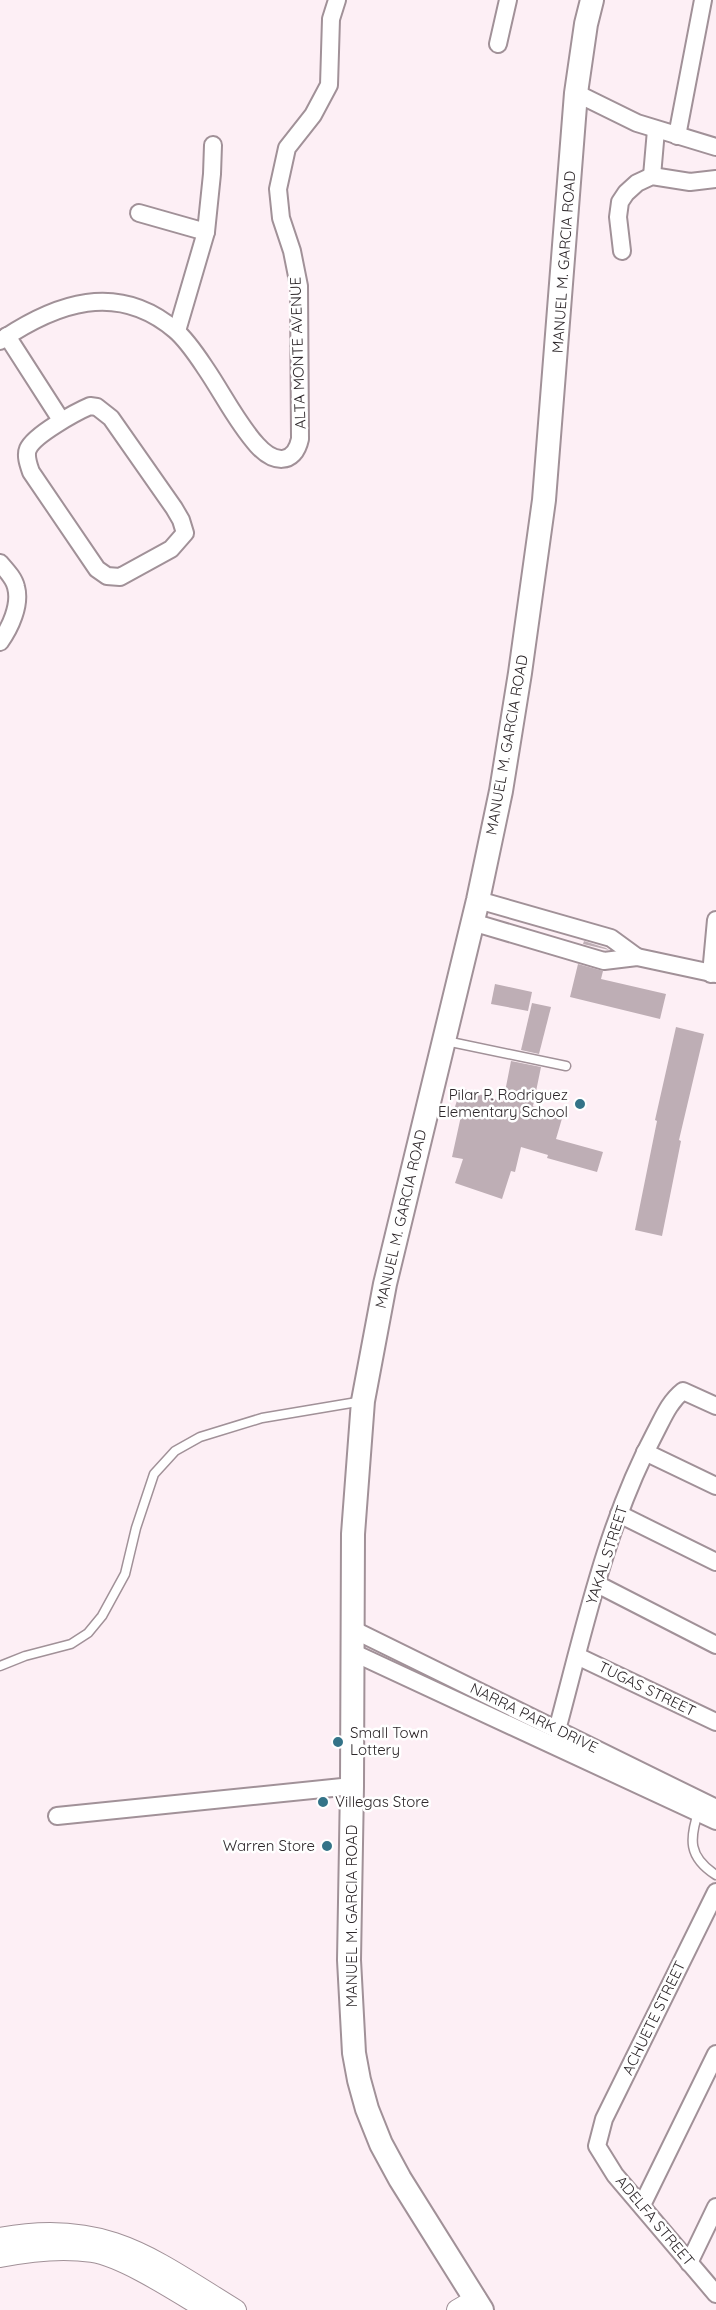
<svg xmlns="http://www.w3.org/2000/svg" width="716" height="2310" font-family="Quicksand,sans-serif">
  <rect width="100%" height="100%" fill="#fdeff5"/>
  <g fill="#beaeb5">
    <path d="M584,941L606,948L609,950L583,944Z"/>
    <path d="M578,964L603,971L601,979L666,994L660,1019L570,997Z"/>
    <path d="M495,984L532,992L528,1011L491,1004Z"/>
    <path d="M532,1003L551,1007L539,1054L521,1050Z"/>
    <path d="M676,1027L704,1034L679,1140L681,1141L662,1236L635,1230L657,1121L655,1120Z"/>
    <path d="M511,1061L541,1067L533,1106L563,1115L556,1139L603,1152L597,1172L547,1158L548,1155L521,1147L515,1172L511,1171L502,1199L455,1183L463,1159L452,1157L461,1116L453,1113L461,1088L503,1102Z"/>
  </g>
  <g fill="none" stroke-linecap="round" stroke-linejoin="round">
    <defs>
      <g id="service">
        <path d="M446,1041L566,1066"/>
        <path d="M0,1666L25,1656L71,1644L88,1633L102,1616L125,1574L136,1528L154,1474L175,1451L200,1437L262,1418L363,1401"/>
        <path d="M699,1810C689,1839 688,1857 716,1875"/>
      </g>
      <g id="minor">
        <path d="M498,44L508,0"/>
        <path d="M576,93L637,123L716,147"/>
        <path d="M677,136L703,0"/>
        <path d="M652,176L656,130"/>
        <path d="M139,213L206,232"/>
        <path d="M622,251L618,217L620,202L626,193L637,183L652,176L690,182L716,179"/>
        <path d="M177,331L206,232L212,174L213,145"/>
        <path d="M7,336L61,420"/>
        <path d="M0,341C56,303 117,281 175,330C187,340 198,357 206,369C223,394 237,423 257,445C273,463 294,466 300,439L299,286L292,251L281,218L278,189L287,148L313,115L329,85L331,19L337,0"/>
        <path d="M90,406L97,407L111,418L174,508L181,520L185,533L171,549L120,577L107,576L97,569L31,472C29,466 25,456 28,449C34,435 76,412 90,406Z"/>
        <path d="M0,563C6,570 14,578 16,587C21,605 10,628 0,642"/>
        <path d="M478,900L611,938L637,957"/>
        <path d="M472,922L604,961L637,957L716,974"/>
        <path d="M711,974L716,920"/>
        <path d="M645,1452L716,1486"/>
        <path d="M619,1514L716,1562"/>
        <path d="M597,1584L716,1645"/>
        <path d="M352,1629L716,1808"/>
        <path d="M352,1652L716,1821"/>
        <path d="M577,1656L716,1722"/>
        <path d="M557,1730C584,1630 606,1525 655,1433C663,1418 669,1402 683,1391L716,1406"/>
        <path d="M57,1816L352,1786"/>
        <path d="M716,1892L604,2119L597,2146L615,2175L716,2294"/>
        <path d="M642,2205L716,2054"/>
        <path d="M689,2263L716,2207"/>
      </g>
      <g id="tertiary">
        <path d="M0,2238C105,2218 153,2259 236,2310"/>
        <path d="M0,2257C30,2251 61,2247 92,2252C124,2257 177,2292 207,2310"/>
        <path d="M457,2310L476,2299"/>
      </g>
      <path id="secondary" d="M482,2310L400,2179L381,2144L367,2109L359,2080L354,2053L349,1960L352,1786L353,1534L363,1401L385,1284L478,900L501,791L520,673L544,500L576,93L586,24L592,0"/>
    </defs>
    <use href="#service" stroke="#a19198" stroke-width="11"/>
    <use href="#minor" stroke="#a19198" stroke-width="20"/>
    <use href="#tertiary" stroke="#a19198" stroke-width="22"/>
    <use href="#secondary" stroke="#a19198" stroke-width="26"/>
    <use href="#service" stroke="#fff" stroke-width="8"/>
    <use href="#minor" stroke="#fff" stroke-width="16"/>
    <use href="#tertiary" stroke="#fff" stroke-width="20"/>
    <use href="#secondary" stroke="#fff" stroke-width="22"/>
  </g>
  <g fill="#347388" stroke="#fff" stroke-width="2">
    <circle cx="580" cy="1104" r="6"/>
    <circle cx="338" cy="1742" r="6"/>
    <circle cx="323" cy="1802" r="6"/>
    <circle cx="327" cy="1846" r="6"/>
  </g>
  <g text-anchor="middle" stroke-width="5" stroke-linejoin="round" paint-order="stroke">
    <g font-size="15" fill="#2d272a" stroke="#fff">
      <text transform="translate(564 262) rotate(-86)" y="5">MANUEL M. GARCIA ROAD</text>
      <text transform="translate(298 353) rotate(-92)" y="5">ALTA MONTE AVENUE</text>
      <text transform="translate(507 745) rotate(-80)" y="5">MANUEL M. GARCIA ROAD</text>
      <text transform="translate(401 1219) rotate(-77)" y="5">MANUEL M. GARCIA ROAD</text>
      <text transform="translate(607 1555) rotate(-72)" y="5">YAKAL STREET</text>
      <text transform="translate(647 1689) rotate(26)" y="5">TUGAS STREET</text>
      <text transform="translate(534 1718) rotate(26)" y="5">NARRA PARK DRIVE</text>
      <text transform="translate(352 1916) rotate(-90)" y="5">MANUEL M. GARCIA ROAD</text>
      <text transform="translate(654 2018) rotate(-64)" y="5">ACHUETE STREET</text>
      <text transform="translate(655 2221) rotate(50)" y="5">ADELFA STREET</text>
    </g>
    <g font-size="15" fill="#2d272a" stroke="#fff" text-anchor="end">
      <text x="568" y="1100">Pilar P. Rodriguez<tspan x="568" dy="17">Elementary School</tspan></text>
      <text x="350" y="1738" text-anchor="start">Small Town<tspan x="350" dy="17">Lottery</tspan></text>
      <text x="335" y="1807" text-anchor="start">Villegas Store</text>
      <text x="315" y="1851">Warren Store</text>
    </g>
  </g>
</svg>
